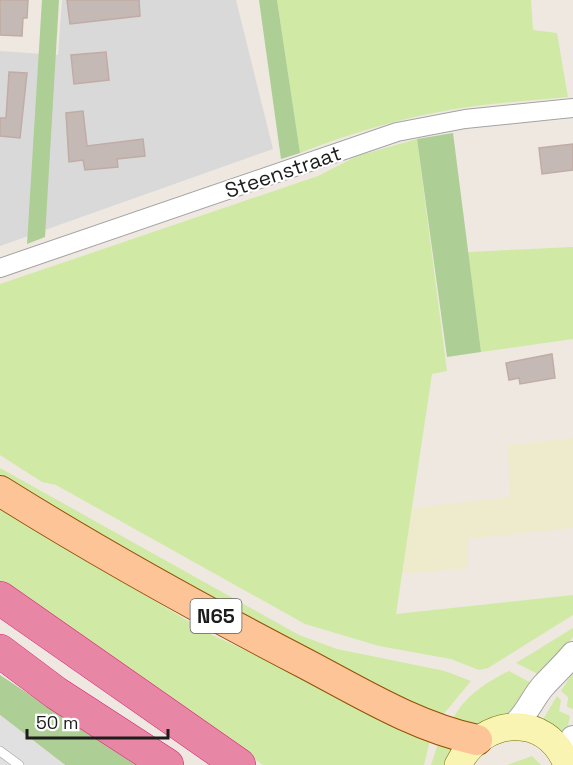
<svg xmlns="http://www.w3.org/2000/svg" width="573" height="765" font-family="'Space Grotesk',sans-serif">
  <rect width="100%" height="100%" fill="#eee8e1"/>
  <path fill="#dad9d9" d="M62,0H236L273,149L0,246V51L58,55Z"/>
  <path fill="#edebcc" d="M573,438V528L468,539V568L402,574L412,508L510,497L508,445Z"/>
  <g fill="#d0eaa5">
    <path d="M277,0H531L533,30L557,33L568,97C528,101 488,103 449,110C398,119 348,134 300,153Z"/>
    <path d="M417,139L447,371L432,374L396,614L573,595V615L488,668L479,670L451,659L379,646L305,624L56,485L42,482L0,455V284L318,176L357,156Z"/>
    <path d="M573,247V339L481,352L468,252Z"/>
    <path d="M0,468L299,635L337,649L445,671L471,681L442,716C289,649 145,561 0,478Z"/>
    <path d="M0,508L208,633L431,736L424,765H263L0,584Z"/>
    <path d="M573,628V637L542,676L516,663Z"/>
    <path d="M509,671L535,685L513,716L487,725L449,726C462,698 481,685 509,671Z"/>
    <path d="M573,672V709L567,707L568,697L561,691Z"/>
    <path d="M557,696L561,700L559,711L570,716L565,739L542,721Z"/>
    <path d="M440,737L458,746L451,765H431Z"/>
    <path d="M532,756L541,765H507Z"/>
  </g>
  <g fill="#adce95">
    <path d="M42,0H59L45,237L27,244Z"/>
    <path d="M259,0H277L300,153L281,159Z"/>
    <path d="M453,133L481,352L447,357L417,139Z"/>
    <path d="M0,675L136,765H65L0,715Z"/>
  </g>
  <path fill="#e0e0e0" d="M0,715L65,765H0Z"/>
  <g fill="#c5b9b5" stroke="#c0aca4" stroke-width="1.5">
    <path d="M0,0H28L27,18H23L22,36L0,35Z"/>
    <path d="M67,0H139L140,16L70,24Z"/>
    <path d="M106,52L109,80L74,84L71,55Z"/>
    <path d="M9,72L27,73L20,138L0,136V118H6Z"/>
    <path d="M83,111L87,146L143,139L145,156L117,159L118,167L85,170L83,160L69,162L66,113Z"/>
    <path d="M573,144V170L542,174L539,148Z"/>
    <path d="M552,354L555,378L520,384L519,378L509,380L506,363Z"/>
  </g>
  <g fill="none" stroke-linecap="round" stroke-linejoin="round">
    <defs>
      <path id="service" d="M0,751L19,765"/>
      <path id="minor" d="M0,268L397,132L465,119L573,108"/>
      <g id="tertiary">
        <path d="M513,726C527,715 532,698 544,685C554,674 564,665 573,654"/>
        <path d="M573,738V741"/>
      </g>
      <path id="secondary" d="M458,765C482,717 547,711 567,765"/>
      <path id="primary" d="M0,491C99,553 202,610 306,664C361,693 416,727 477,740"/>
      <g id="motorway">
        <path d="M0,598L239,765"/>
        <path d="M0,651L56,693L167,765"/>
      </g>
    </defs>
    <use href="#service" stroke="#a3a3a3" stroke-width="10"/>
    <use href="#minor" stroke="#a3a3a3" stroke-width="20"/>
    <use href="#tertiary" stroke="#a3a3a3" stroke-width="26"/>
    <use href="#secondary" stroke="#737103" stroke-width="28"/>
    <use href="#primary" stroke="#945000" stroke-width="32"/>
    <use href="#motorway" stroke="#da2078" stroke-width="34"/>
    <use href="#service" stroke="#fff" stroke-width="9"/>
    <use href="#minor" stroke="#fff" stroke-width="18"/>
    <use href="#tertiary" stroke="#fff" stroke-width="24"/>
    <use href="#secondary" stroke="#faf4b3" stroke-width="27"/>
    <use href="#primary" stroke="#fdc497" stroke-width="30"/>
    <use href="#motorway" stroke="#e787a5" stroke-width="33"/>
  </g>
  <g text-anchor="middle" stroke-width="4.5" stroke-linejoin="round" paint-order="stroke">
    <rect fill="#fff" stroke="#606060" stroke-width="1.5" x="190.5" y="599" width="51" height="34" rx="4.5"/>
    <g font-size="20" font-weight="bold" fill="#1c1c1c">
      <text x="216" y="623">N65</text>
    </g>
    <g font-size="21" fill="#1c1c1c" stroke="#fff">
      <text transform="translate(283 172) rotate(-19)" y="7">Steenstraat</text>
    </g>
  </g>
  <path d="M27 729v9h141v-9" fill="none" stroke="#1c1c1c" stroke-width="3"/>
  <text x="36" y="729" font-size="18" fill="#1c1c1c" stroke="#ffffff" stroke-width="4.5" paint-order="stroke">50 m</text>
</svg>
